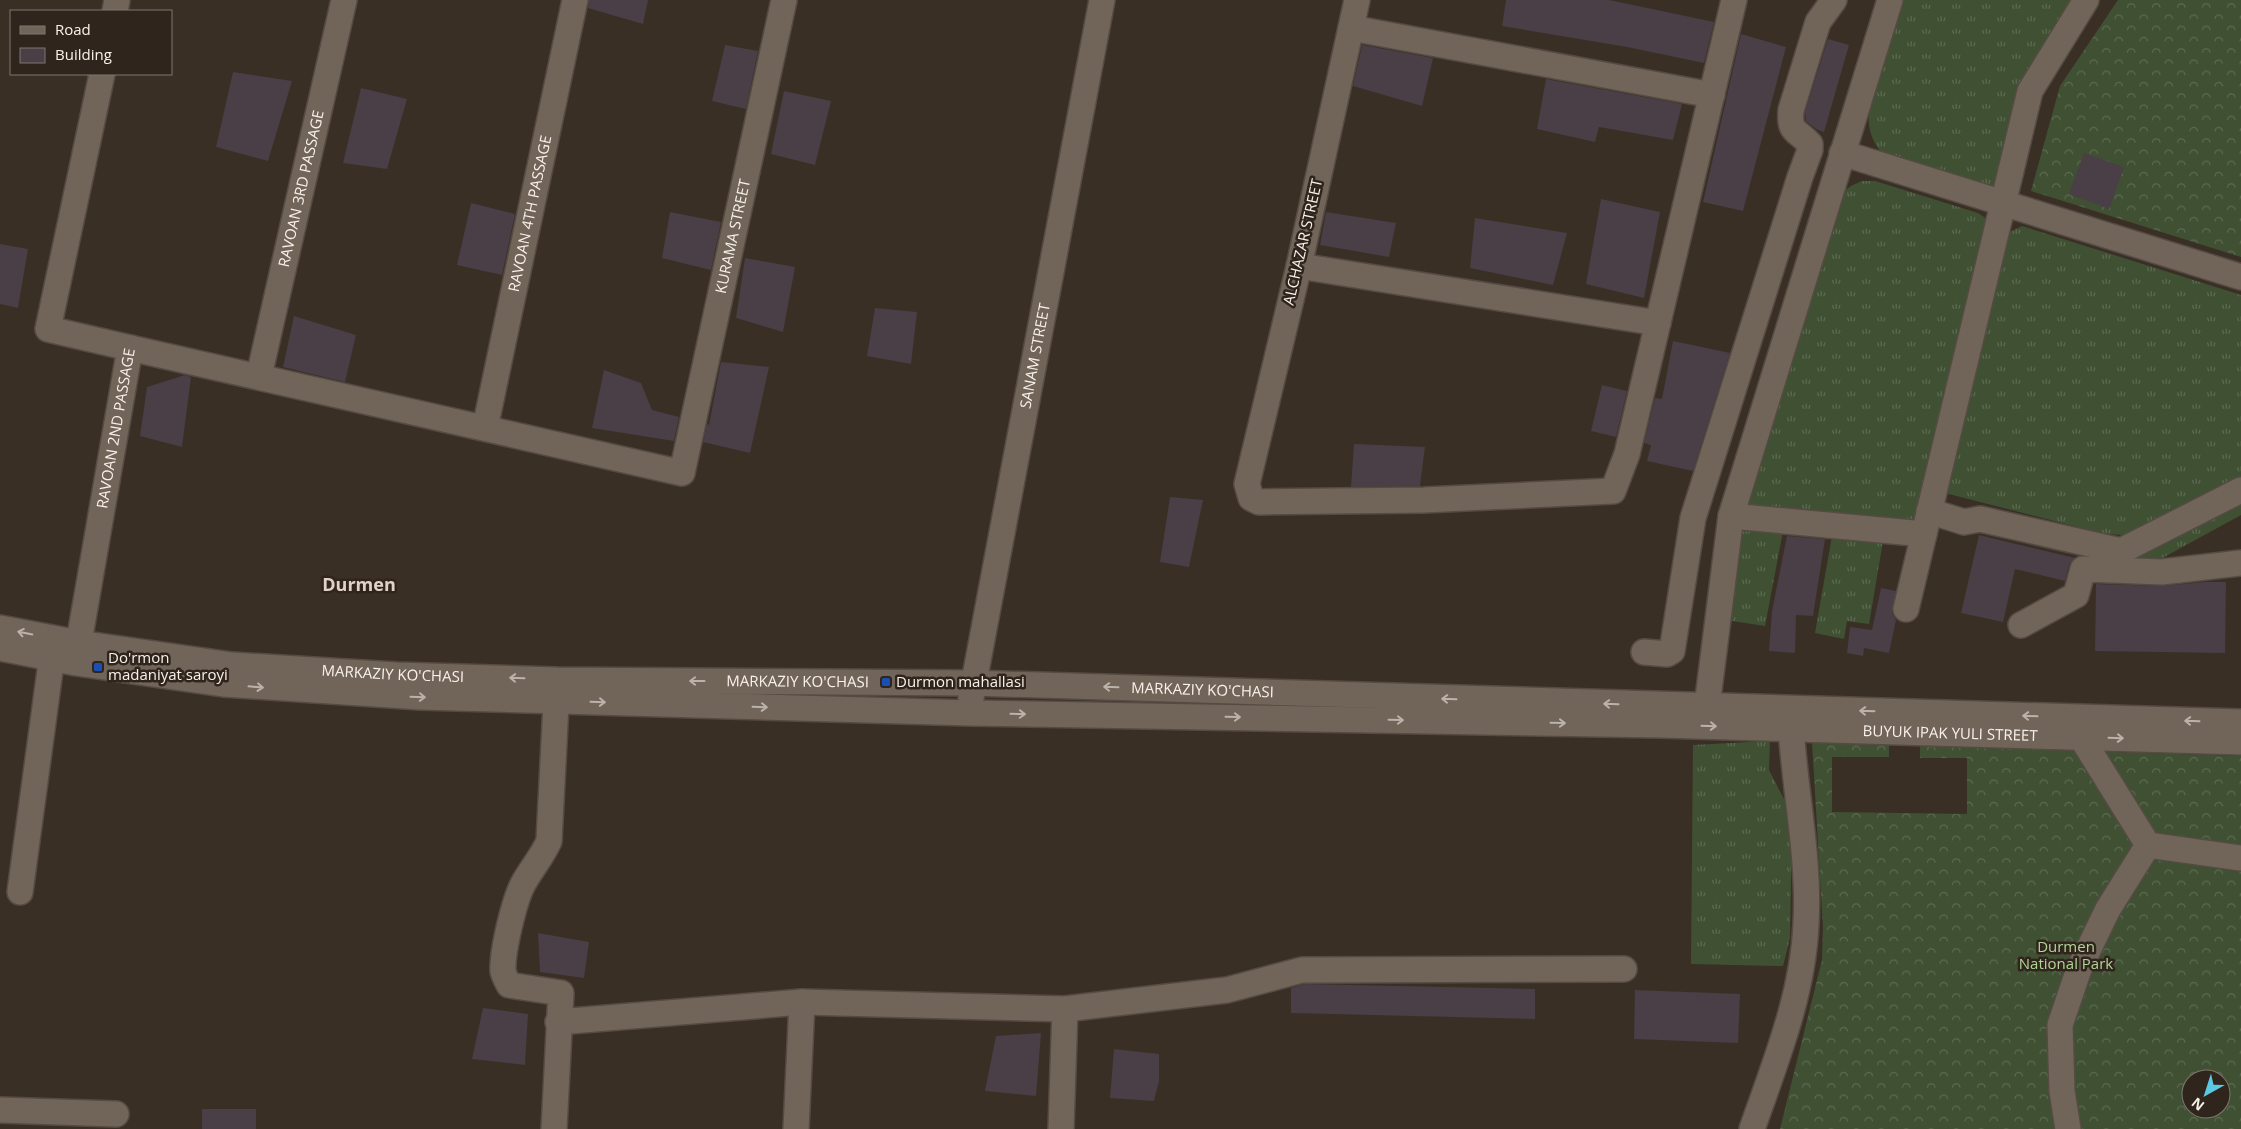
<svg xmlns="http://www.w3.org/2000/svg" width="2241" height="1129" font-family="'Open Sans',sans-serif">
  <defs>
    <pattern id="grass-tufts" width="24" height="20" patternUnits="userSpaceOnUse" patternTransform="scale(1.25)"><rect width="24" height="20" fill="#405133"/><path d="M3 7l-1-3M5 7V3M7 7l1-3M15 17l-1-3M17 17v-4M19 17l1-3" fill="none" stroke="#5c6a51"/></pattern>
    <pattern id="forest-crowns" width="20" height="18" patternUnits="userSpaceOnUse" patternTransform="scale(1.25)"><rect width="20" height="18" fill="#405133"/><path d="M2 6a3 3 0 1 1 6 0M12 15a3 3 0 1 1 6 0" fill="none" stroke="#5c6a51"/></pattern>
  </defs>
  <rect width="100%" height="100%" fill="#3a2f25"/>
  <g fill="url(#grass-tufts)">
    <path d="M1903,0H2071L2022,85L1998,186L1987,188L1886,158C1871,142 1867,128 1869,106Z"/>
    <path d="M1862,181H1875L1978,213L1987,219L1918,524L1741,510L1840,194L1851,186Z"/>
    <path d="M2022,226L2241,295V480L2131,536L2102,533L1941,492L2008,233Z"/>
    <path d="M2241,500V515L2144,568L2131,564L2147,549Z"/>
    <path d="M1737,525L1783,531L1765,626L1726,620Z"/>
    <path d="M1832,536L1883,541L1869,624L1847,621L1844,639L1815,633Z"/>
    <path d="M1770,741L1769,770L1792,815L1790,938L1783,966L1691,964L1693,745Z"/>
  </g>
  <g fill="url(#forest-crowns)" fill-rule="evenodd">
    <path d="M2118,0H2241V257L2031,191L2060,86Z"/>
    <path d="M1812,742L1889,743V757H1832V812L1967,814V758H1920V746L2241,756V1129H1780L1822,960L1823,927ZM2191,1079H2221V1109H2191Z"/>
  </g>
  <g fill="#4a3e47">
    <path d="M589,0H648L643,24L588,8Z"/>
    <path d="M1506,0H1609L1714,22L1704,63L1627,47L1502,26Z"/>
    <path d="M1741,34L1786,47L1743,211L1703,202Z"/>
    <path d="M1828,39L1849,45L1824,132L1816,129L1806,121L1805,112Z"/>
    <path d="M725,45L758,51L746,109L712,101Z"/>
    <path d="M1362,45L1433,58L1422,106L1353,86Z"/>
    <path d="M233,72L292,81L268,161L216,147Z"/>
    <path d="M1546,79L1682,104L1673,140L1599,127L1595,142L1537,129Z"/>
    <path d="M361,88L407,99L387,169L343,163Z"/>
    <path d="M784,91L831,101L815,165L771,154Z"/>
    <path d="M2084,153L2124,167L2109,209L2069,194Z"/>
    <path d="M1601,199L1660,212L1644,298L1586,284Z"/>
    <path d="M471,203L515,214L502,275L457,265Z"/>
    <path d="M670,212L721,222L711,270L662,258Z"/>
    <path d="M1326,212L1396,223L1389,257L1320,245Z"/>
    <path d="M1475,218L1567,233L1553,285L1470,268Z"/>
    <path d="M0,244L28,249L18,308L0,304Z"/>
    <path d="M745,258L795,267L783,332L736,318Z"/>
    <path d="M875,308L917,312L911,364L867,356Z"/>
    <path d="M294,316L356,335L345,382L283,367Z"/>
    <path d="M1673,341L1730,353L1693,471L1647,461L1651,445L1644,443L1655,398L1662,399Z"/>
    <path d="M721,362L769,367L750,453L703,442L707,424L709,425Z"/>
    <path d="M604,370L641,383L652,410L679,417L674,441L592,428Z"/>
    <path d="M185,375L191,377L182,447L140,436L147,387Z"/>
    <path d="M1602,385L1627,391L1616,437L1591,431Z"/>
    <path d="M1354,444L1425,447L1420,486L1351,487Z"/>
    <path d="M1170,497L1203,500L1189,567L1160,562Z"/>
    <path d="M1979,535L2020,545L2075,558L2069,565L2065,581L2015,569L2003,622L1961,613Z"/>
    <path d="M1787,536L1825,539L1813,616L1796,615L1795,653L1769,651L1772,611Z"/>
    <path d="M2205,582H2226L2225,653L2095,651L2096,584L2162,586Z"/>
    <path d="M1881,588L1896,591L1892,613L1896,620L1889,653L1864,648L1863,656L1847,653L1850,627L1872,630Z"/>
    <path d="M538,933L589,942L584,978L540,972Z"/>
    <path d="M1304,984L1535,989V1019L1291,1013V988Z"/>
    <path d="M1635,990L1740,994L1738,1043L1634,1039Z"/>
    <path d="M483,1008L528,1014L525,1065L472,1059Z"/>
    <path d="M1041,1033L1036,1096L985,1091L996,1036Z"/>
    <path d="M1114,1049L1159,1054V1081L1154,1101L1110,1098Z"/>
    <rect x="202" y="1109" width="54" height="20"/>
  </g>
  <g fill="none" stroke-linecap="round" stroke-linejoin="round">
    <defs>
      <g id="minor">
        <path d="M1357,0L1299,266L1247,484L1251,498L1259,502L1424,500L1613,491L1627,454L1734,0"/>
        <path d="M115,11L117,0"/>
        <path d="M1351,28L1712,95"/>
        <path d="M1842,153L2241,277"/>
        <path d="M1299,266L1658,323"/>
        <path id="s1" d="M130,348L682,473L784,0"/>
        <path id="s2" d="M259,376L344,0"/>
        <path id="s3" d="M485,428L575,0"/>
        <path d="M1929,511L1964,522L1980,519L2121,551L2241,490"/>
        <path d="M1731,516L1924,534"/>
        <path d="M1906,609L2030,91L2086,0"/>
        <path d="M2021,625L2076,595L2083,569L2162,572L2241,563"/>
        <path id="s4" d="M0,628L79,643L232,665L396,675L557,680L972,683L2241,722"/>
        <path id="s5" d="M0,648L76,663L223,684L420,697L970,713L1660,725L2241,742"/>
        <path d="M1644,652L1667,654L1672,651L1693,518L1800,177L1810,150V144C1796,129 1789,133 1791,110L1818,22L1834,0"/>
        <path id="s6" d="M76,659L130,348L48,329L102,74"/>
        <path id="s7" d="M971,698L1102,0"/>
        <path d="M1707,706L1731,516L1890,0"/>
        <path d="M2081,725V737L2148,845L2241,858"/>
        <path d="M20,892L54,641"/>
        <path d="M558,1022L802,1002L1065,1009L1227,990L1302,970L1624,969"/>
        <path d="M0,1110L116,1114"/>
        <path d="M554,1129L561,993L509,985C507,981 504,976 503,971C502,952 514,901 523,884C531,869 542,857 549,841L557,684"/>
        <path d="M796,1129L802,1002"/>
        <path d="M1061,1129L1065,1009"/>
        <path d="M1752,1129C1775,1063 1803,995 1806,924C1810,856 1793,782 1790,713"/>
        <path d="M2068,1129L2062,1091L2060,1025L2079,969L2108,909L2148,845"/>
      </g>
    </defs>
    <use href="#minor" stroke="#554b43" stroke-width="28"/>
    <use href="#minor" stroke="#71655a" stroke-width="25"/>
  </g>
  <defs><path id="oneway-shaft" d="M-6 0H5M1.5-3L5.5 0L1.5 3" fill="none" stroke-width="1.6" stroke-linecap="round" stroke-linejoin="round" transform="scale(1.25)"/></defs>
  <g stroke="#bbb2a9">
    <use href="#oneway-shaft" transform="translate(25 633) rotate(-169)"/>
    <use href="#oneway-shaft" transform="translate(517 678) rotate(-178)"/>
    <use href="#oneway-shaft" transform="translate(697 681) rotate(-180)"/>
    <use href="#oneway-shaft" transform="translate(256 687) rotate(5)"/>
    <use href="#oneway-shaft" transform="translate(1111 687) rotate(-178)"/>
    <use href="#oneway-shaft" transform="translate(418 697) rotate(2)"/>
    <use href="#oneway-shaft" transform="translate(1449 699) rotate(-178)"/>
    <use href="#oneway-shaft" transform="translate(598 702) rotate(2)"/>
    <use href="#oneway-shaft" transform="translate(1611 704) rotate(-178)"/>
    <use href="#oneway-shaft" transform="translate(760 707) rotate(2)"/>
    <use href="#oneway-shaft" transform="translate(1867 711) rotate(-178)"/>
    <use href="#oneway-shaft" transform="translate(1018 714) rotate(1)"/>
    <use href="#oneway-shaft" transform="translate(2030 716) rotate(-178)"/>
    <use href="#oneway-shaft" transform="translate(1233 717) rotate(1)"/>
    <use href="#oneway-shaft" transform="translate(1396 720) rotate(1)"/>
    <use href="#oneway-shaft" transform="translate(2192 721) rotate(-178)"/>
    <use href="#oneway-shaft" transform="translate(1558 723) rotate(1)"/>
    <use href="#oneway-shaft" transform="translate(1709 726) rotate(2)"/>
    <use href="#oneway-shaft" transform="translate(2116 738) rotate(2)"/>
  </g>
  <g fill="#1a4fb4" stroke="#2f251c" stroke-width="2">
    <rect x="93" y="662" width="10" height="10" rx="2.5"/>
    <rect x="881" y="677" width="10" height="10" rx="2.5"/>
  </g>
  <g text-anchor="middle" stroke-width="5" stroke-linejoin="round" paint-order="stroke">
    <g font-size="15" fill="#f8f1ea" stroke="#2f251c">
      <text dy="5" stroke="none"><textPath href="#s2" startOffset="192">RAVOAN 3RD PASSAGE</textPath></text>
      <text dy="5" stroke="none"><textPath href="#s3" startOffset="219">RAVOAN 4TH PASSAGE</textPath></text>
      <text dy="5" stroke="none"><textPath href="#s1" startOffset="808">KURAMA STREET</textPath></text>
      <text transform="translate(1303 242) rotate(-77)" y="5">ALCHAZAR STREET</text>
      <text dy="5" stroke="none"><textPath href="#s7" startOffset="348">SANAM STREET</textPath></text>
      <text dy="5" stroke="none"><textPath href="#s6" startOffset="234">RAVOAN 2ND PASSAGE</textPath></text>
      <text dy="5" stroke="none"><textPath href="#s4" startOffset="396">MARKAZIY KO'CHASI</textPath></text>
      <text dy="5" stroke="none"><textPath href="#s4" startOffset="801">MARKAZIY KO'CHASI</textPath></text>
      <text dy="5" stroke="none"><textPath href="#s4" startOffset="1206">MARKAZIY KO'CHASI</textPath></text>
      <text dy="5" stroke="none"><textPath href="#s5" startOffset="1954">BUYUK IPAK YULI STREET</textPath></text>
    </g>
    <g font-size="15" fill="#f8f1ea" stroke="#2f251c" text-anchor="start">
      <text x="108" y="663">Do'rmon<tspan x="108" dy="17">madaniyat saroyi</tspan></text>
      <text x="896" y="687">Durmon mahallasi</text>
    </g>
    <g font-size="15" fill="#b1d596" stroke="#2f251c">
      <text x="2066" y="952">Durmen<tspan x="2066" dy="17">National Park</tspan></text>
    </g>
    <g font-size="18" font-weight="bold" fill="#e0d3c6" stroke="#2f251c">
      <text x="359" y="591">Durmen</text>
    </g>
  </g>
  <rect x="10" y="10" width="162" height="65" fill="#2f251c" stroke="#7f776e"/>
  <rect x="20" y="26" width="25" height="8" fill="#71655a" stroke="#7f776e"/>
  <text x="55" y="35" font-size="15" fill="#f8f1ea">Road</text>
  <rect x="20" y="48" width="25" height="15" fill="#4a3e47" stroke="#7f776e"/>
  <text x="55" y="60" font-size="15" fill="#f8f1ea">Building</text>
  <g transform="translate(2206 1094) rotate(219)"><circle r="24" fill="#2f251c" stroke="#7f776e"/>
  <path d="M0-4L9 19L0 12L-9 19Z" fill="#5bc8e6"/>
  <text y="-8" font-size="14" font-weight="bold" text-anchor="middle" fill="#f8f1ea">N</text>
  </g>
</svg>
